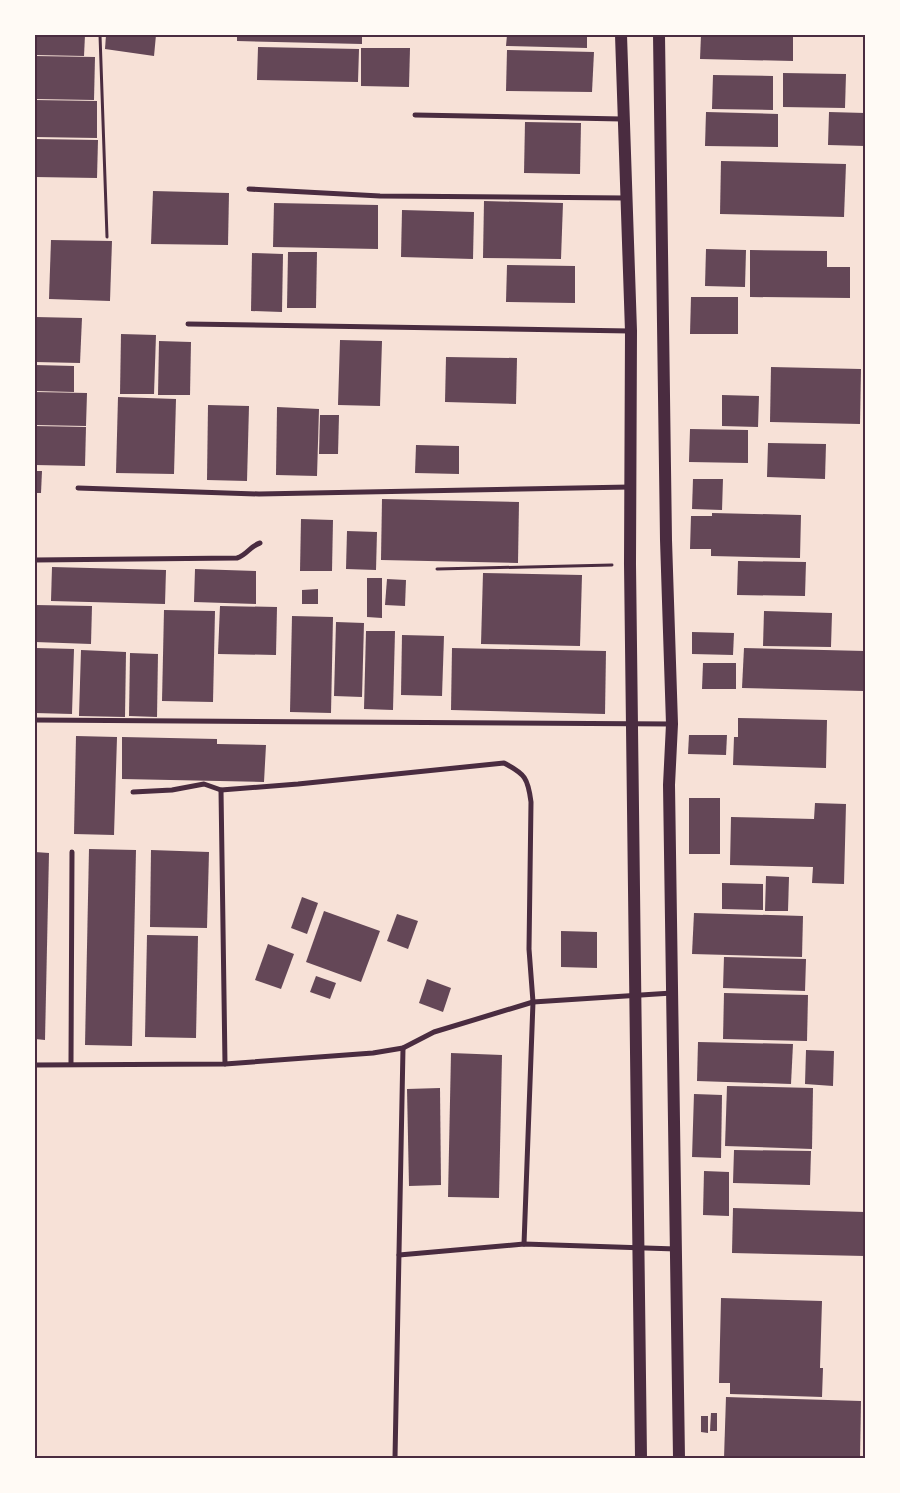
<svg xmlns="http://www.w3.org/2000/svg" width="900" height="1493" font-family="'DM Sans',sans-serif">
  <rect width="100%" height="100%" fill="#f7e1d7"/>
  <g fill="#644757">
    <path d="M35,35H85L84,56L35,55Z"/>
    <path d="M106,35H156L154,56L105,49Z"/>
    <path d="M237,35H362V44L237,41Z"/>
    <path d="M507,35H587V48L506,46Z"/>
    <path d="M701,35H793V61L700,59Z"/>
    <path d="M258,47L359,49L358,82L257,80Z"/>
    <path d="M361,48H410L409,87L361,86Z"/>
    <path d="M507,50L594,52L592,92L506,91Z"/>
    <path d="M35,56L95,57L94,100L35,99Z"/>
    <path d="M783,73L846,74L845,108L783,107Z"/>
    <path d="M713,75L773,76V110L712,109Z"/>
    <path d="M35,100L97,101V138L35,137Z"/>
    <path d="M706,112L778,114V147L705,146Z"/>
    <path d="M829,112L865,113V146L828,145Z"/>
    <path d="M525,122L581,123L580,174L524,173Z"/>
    <path d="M35,139L98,140L97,178L35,177Z"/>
    <path d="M721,161L846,164L844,217L720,214Z"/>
    <path d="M153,191L229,193L228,245L151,244Z"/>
    <path d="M484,201L563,203L561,259L483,258Z"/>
    <path d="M274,203L378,205V249L273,247Z"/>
    <path d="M402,210L474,212L473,259L401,257Z"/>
    <path d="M51,240L112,241L110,301L49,299Z"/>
    <path d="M706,249L746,250L745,287L705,286Z"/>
    <path d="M750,250L827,251V267H850V298L750,297Z"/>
    <path d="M288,252H317L316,308H287Z"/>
    <path d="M252,253L283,254L282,312L251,311Z"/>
    <path d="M507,265L575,266V303L506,302Z"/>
    <path d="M691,297H738V334H690Z"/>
    <path d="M35,317L82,318L80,363L35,362Z"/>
    <path d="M121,334L156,335L154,394H120Z"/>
    <path d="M340,340L382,341L380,406L338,405Z"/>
    <path d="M159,341L191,342L190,395H158Z"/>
    <path d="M446,357L517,358L516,404L445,402Z"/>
    <path d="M35,365L74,366V392L35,391Z"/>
    <path d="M771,367L861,369L860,424L770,422Z"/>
    <path d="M35,392L87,393L86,426L35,425Z"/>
    <path d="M722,395L759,396L758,427L722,426Z"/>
    <path d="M118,397L176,399L174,474L116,473Z"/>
    <path d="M208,405L249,406L247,481L207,480Z"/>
    <path d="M277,407L319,409L317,476L276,475Z"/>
    <path d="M320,415H339L338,454H319Z"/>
    <path d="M35,426L86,427L85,466L35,465Z"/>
    <path d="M690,429L748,430V463L689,462Z"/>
    <path d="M768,443L826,444L825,479L767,477Z"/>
    <path d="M416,445L459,446V474L415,473Z"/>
    <path d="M35,471H42L41,493H35Z"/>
    <path d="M693,479H723L722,510L692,509Z"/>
    <path d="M382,499L519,502L518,563L381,560Z"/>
    <path d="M712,513L801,515L800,558L711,556V549H690L691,516H712Z"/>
    <path d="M301,519L333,520L332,571H300Z"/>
    <path d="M347,531L377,532L376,570L346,569Z"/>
    <path d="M738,561L806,562L805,596L737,595Z"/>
    <path d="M52,567L166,570L165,604L51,601Z"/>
    <path d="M195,569L256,571V604L194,602Z"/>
    <path d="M483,573L582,575L580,646L481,644Z"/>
    <path d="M367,578H382V618L367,617Z"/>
    <path d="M387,579L406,580L405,606L385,605Z"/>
    <path d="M318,589V604H302V590Z"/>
    <path d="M35,605L92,606L91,644L35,642Z"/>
    <path d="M220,606L277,607L276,655L218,654Z"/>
    <path d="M164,610L215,611L213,702L162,701Z"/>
    <path d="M764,611L832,613L831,647L763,646Z"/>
    <path d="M292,616L333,617L331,713L290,712Z"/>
    <path d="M336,622L364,623L362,697L334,696Z"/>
    <path d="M366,631H395L393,710L364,709Z"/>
    <path d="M692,632L734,633L733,655L692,654Z"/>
    <path d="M402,635L444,636L442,696L401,695Z"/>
    <path d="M35,648L74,649L72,714L35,713Z"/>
    <path d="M452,648L606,651L605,714L451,710Z"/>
    <path d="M744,648L865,651L864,691L742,688Z"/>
    <path d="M81,650L126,652L125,717L79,716Z"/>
    <path d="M130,653L158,654L157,717L129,716Z"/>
    <path d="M703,663H736V689H702Z"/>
    <path d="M738,718L827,720L826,768L733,765L734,737H738Z"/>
    <path d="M689,735H727L726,755L688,754Z"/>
    <path d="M76,736L117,737L114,835L74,834Z"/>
    <path d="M122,737L217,739V744L266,745L264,782L122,779Z"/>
    <rect x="689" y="798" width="31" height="56"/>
    <path d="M815,803L846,804L844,884L812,883L813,867L730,865L731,817L814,819Z"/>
    <path d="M89,849L136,850L132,1046L85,1045Z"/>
    <path d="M151,850L209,852L207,928L150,927Z"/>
    <path d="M35,852L49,853L45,1040L35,1039Z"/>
    <path d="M766,876L789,877L788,911H765Z"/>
    <path d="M722,883L763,884V910L722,909Z"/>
    <path d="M302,897L318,903L307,934L291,928Z"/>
    <path d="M324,911L380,931L361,982L306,962Z"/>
    <path d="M694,913L803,916L802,957L692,954Z"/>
    <path d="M397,914L418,921L408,949L387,941Z"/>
    <path d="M561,931L597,932V968L561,967Z"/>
    <path d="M147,935L198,936L196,1038L145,1037Z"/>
    <path d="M268,944L294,954L281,989L255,980Z"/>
    <path d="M724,957L806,959L805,991L723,988Z"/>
    <path d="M316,976L336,983L330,999L310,992Z"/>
    <path d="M427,979L451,988L443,1012L419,1003Z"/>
    <path d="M724,993L808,995L807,1041L723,1039Z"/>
    <path d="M698,1042L793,1044L791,1084L697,1081Z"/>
    <path d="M806,1050L834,1051L833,1086L805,1084Z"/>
    <path d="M451,1053L502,1055L499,1198L448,1197Z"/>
    <path d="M727,1086L813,1088L812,1149L725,1146Z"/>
    <path d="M440,1088L441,1185L409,1186L407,1089Z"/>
    <path d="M694,1094L722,1095L721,1158L692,1157Z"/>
    <path d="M734,1150L811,1151L810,1185L733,1183Z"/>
    <path d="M704,1171L729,1172V1216L703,1215Z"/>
    <path d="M733,1208L865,1212V1256L732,1253Z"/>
    <path d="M721,1298L822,1301L820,1368H823L822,1397L730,1394V1383H719Z"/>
    <path d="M726,1397L861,1401L860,1458H724Z"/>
    <path d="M711,1413H717V1431H710Z"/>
    <path d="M701,1416H708V1433L701,1432Z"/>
  </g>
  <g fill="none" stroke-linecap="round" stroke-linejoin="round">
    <g stroke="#4a2c40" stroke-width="3">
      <path d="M100,35L107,237"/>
      <path d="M437,569L612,565"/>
    </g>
    <g stroke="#4a2c40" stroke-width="5">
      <path d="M415,115L622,119"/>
      <path d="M249,189L380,196L626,198"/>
      <path d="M188,324L630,331"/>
      <path d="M78,488L259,494L630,487"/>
      <path d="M35,560L237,558C247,555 250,546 260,543"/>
      <path d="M35,720L672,724"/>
      <path d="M221,790L225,1064"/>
      <path d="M133,792L172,790L204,784L221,790L298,784L504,763C525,774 528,778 531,802L529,949L533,1002L524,1244"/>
      <path d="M71,1063L72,852"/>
      <path d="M35,1065L225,1064L373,1053L403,1048L434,1032L533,1002L672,993"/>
      <path d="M399,1255L524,1244L676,1249"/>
      <path d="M395,1458L403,1048"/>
    </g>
    <g stroke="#4a2c40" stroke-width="12">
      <path d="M621,35L631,331L630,564L641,1458"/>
      <path d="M659,35L666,540L672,724L669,785L679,1458"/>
    </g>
  </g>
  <rect width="900" height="1493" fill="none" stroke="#fffaf5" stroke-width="72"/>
  <rect x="36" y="36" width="828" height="1421" fill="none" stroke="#4a2c40" stroke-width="2"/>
</svg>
